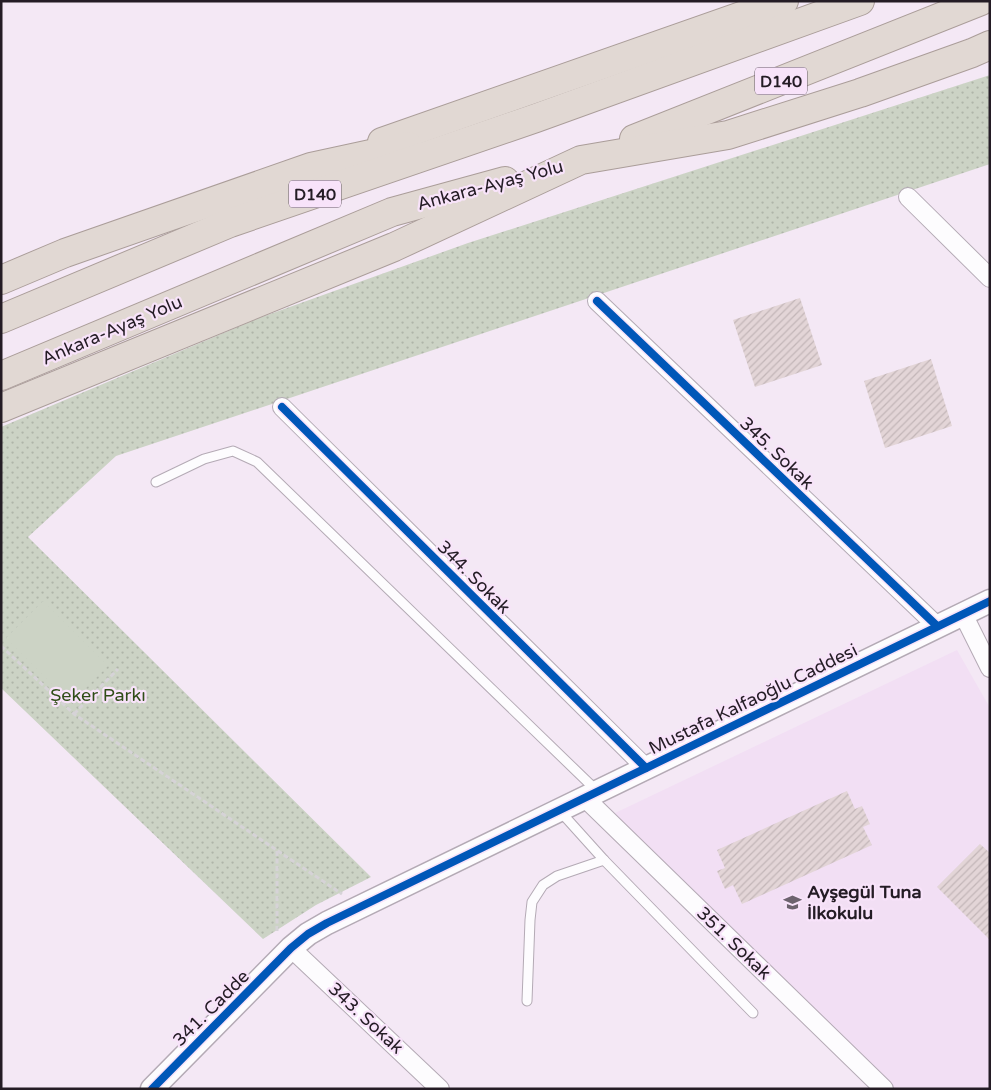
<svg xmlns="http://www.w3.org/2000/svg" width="991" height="1090" font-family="'Varela Round',sans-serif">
  <defs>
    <pattern id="park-dots" width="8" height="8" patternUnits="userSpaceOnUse" patternTransform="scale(1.25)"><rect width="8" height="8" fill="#ccd3c5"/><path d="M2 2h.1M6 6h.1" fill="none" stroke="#afb5a9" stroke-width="1.8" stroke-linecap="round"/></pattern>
    <pattern id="building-hatch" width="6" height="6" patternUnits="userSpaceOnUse" patternTransform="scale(1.25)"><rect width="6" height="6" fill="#e3d5d7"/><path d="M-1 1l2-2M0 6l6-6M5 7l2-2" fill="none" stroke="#c3b6b8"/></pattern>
  </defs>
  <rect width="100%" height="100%" fill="#f4e8f5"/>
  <path fill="#f2dff4" d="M957,650L990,708V1089H895L613,814Z"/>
  <path fill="url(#park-dots)" d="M990,75V164L116,456L28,537L371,877L316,905L263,939L1,688V427L259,318L468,243Z"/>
  <path fill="#ccd3c5" d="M43,601L108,666L71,703L6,638Z"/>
  <g fill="url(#building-hatch)">
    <path d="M800,298L822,365L755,387L733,320Z"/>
    <path d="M931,359L952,426L885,448L864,381Z"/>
    <path d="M847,791L855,809L862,806L870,824L863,827L872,845L742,904L733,885L725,889L717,871L725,868L717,850Z"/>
    <path d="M980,844L990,853V940L937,887Z"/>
  </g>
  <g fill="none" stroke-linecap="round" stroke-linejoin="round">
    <defs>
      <g id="service">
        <path d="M156,482L204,459L233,451L257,462L597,791"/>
        <path d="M559,810L604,860L753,1013"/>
        <path d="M527,1001L530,920L532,902L543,885L557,876L604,860"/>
      </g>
      <g id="minor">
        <path d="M908,197L990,278"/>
        <path d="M597,301L937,626"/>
        <path d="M282,407L646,768"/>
        <path d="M963,614L990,668"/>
        <path d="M584,797L884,1089"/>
        <path d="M291,948L440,1089"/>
      </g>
      <path id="tertiary" d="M152,1089L291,948L308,934L327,923L990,601"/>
      <g id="trunk">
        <path d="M634,139L981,1"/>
        <path d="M382,142L784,1"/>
        <path d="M1,280L65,253L311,167L408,146"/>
        <path d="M1,319L230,223L536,118L860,1"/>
        <path d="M1,376L392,212L505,181"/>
        <path d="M1,408L394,247L581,160L728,135L860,93L972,53L990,45"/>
      </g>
    </defs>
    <use href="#service" stroke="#b4aab5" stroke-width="11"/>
    <use href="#minor" stroke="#b4aab5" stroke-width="20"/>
    <use href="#tertiary" stroke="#b4aab5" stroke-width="25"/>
    <use href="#trunk" stroke="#aa9d99" stroke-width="30"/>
    <g stroke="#d6d3d7" stroke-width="3" stroke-dasharray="5 2.5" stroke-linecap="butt">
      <path d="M1,646L74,714L342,894"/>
      <path d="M74,714L118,669"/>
      <path d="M277,851V932"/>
    </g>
    <use href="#service" stroke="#fdfcfe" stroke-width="9"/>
    <use href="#minor" stroke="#fdfcfe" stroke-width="18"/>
    <use href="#tertiary" stroke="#fdfcfe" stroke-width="22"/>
    <use href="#trunk" stroke="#e1d8d3" stroke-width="28"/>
    <defs>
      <g id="cycleway">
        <path d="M597,301L937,626"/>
        <path d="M282,407L646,768"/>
        <path d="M152,1089L291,948L308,934L327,923L990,601"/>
      </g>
    </defs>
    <use href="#cycleway" stroke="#f8e3fa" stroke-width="11"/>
    <use href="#cycleway" stroke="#0057b8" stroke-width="8"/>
  </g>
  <defs>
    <symbol id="school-bare" viewBox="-9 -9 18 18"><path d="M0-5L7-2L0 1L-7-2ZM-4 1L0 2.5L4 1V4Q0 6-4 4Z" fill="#6d636e" stroke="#f8e3fa" stroke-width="2.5" paint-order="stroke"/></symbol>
  </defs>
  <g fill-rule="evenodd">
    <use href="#school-bare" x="780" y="890" width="25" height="25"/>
  </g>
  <g text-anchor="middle" stroke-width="4.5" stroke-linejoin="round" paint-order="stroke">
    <g fill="#f8e3fa" stroke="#645865" stroke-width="1">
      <rect x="755" y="67.5" width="52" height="27" rx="4"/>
      <rect x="289" y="180.5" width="52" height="27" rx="4"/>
    </g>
    <g font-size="16" font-weight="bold" fill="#241c25">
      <text x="781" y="87">D140</text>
      <text x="315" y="200">D140</text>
    </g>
    <g font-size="18" fill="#241c25" stroke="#f8e3fa">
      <text transform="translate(490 185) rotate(-15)" y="6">Ankara-Ayaş Yolu</text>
      <text transform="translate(112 330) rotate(-23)" y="6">Ankara-Ayaş Yolu</text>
      <text transform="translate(777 453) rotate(44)" y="6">345. Sokak</text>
      <text transform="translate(474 577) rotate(45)" y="6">344. Sokak</text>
      <text transform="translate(753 699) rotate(-26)" y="6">Mustafa Kalfaoğlu Caddesi</text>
      <text transform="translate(734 943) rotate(44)" y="6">351. Sokak</text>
      <text transform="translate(211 1008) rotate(-45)" y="6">341. Cadde</text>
      <text transform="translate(366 1018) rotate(43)" y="6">343. Sokak</text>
    </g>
    <g font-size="18" fill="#2f4d17" stroke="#f8e3fa">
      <text x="98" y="701">Şeker Parkı</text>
    </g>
    <g font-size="18" font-weight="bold" fill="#241c25" stroke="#f8e3fa" text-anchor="start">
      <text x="807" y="898">Ayşegül Tuna<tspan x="807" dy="21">İlkokulu</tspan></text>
    </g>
  </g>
  <rect width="991" height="1090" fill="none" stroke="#241c25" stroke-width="5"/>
</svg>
